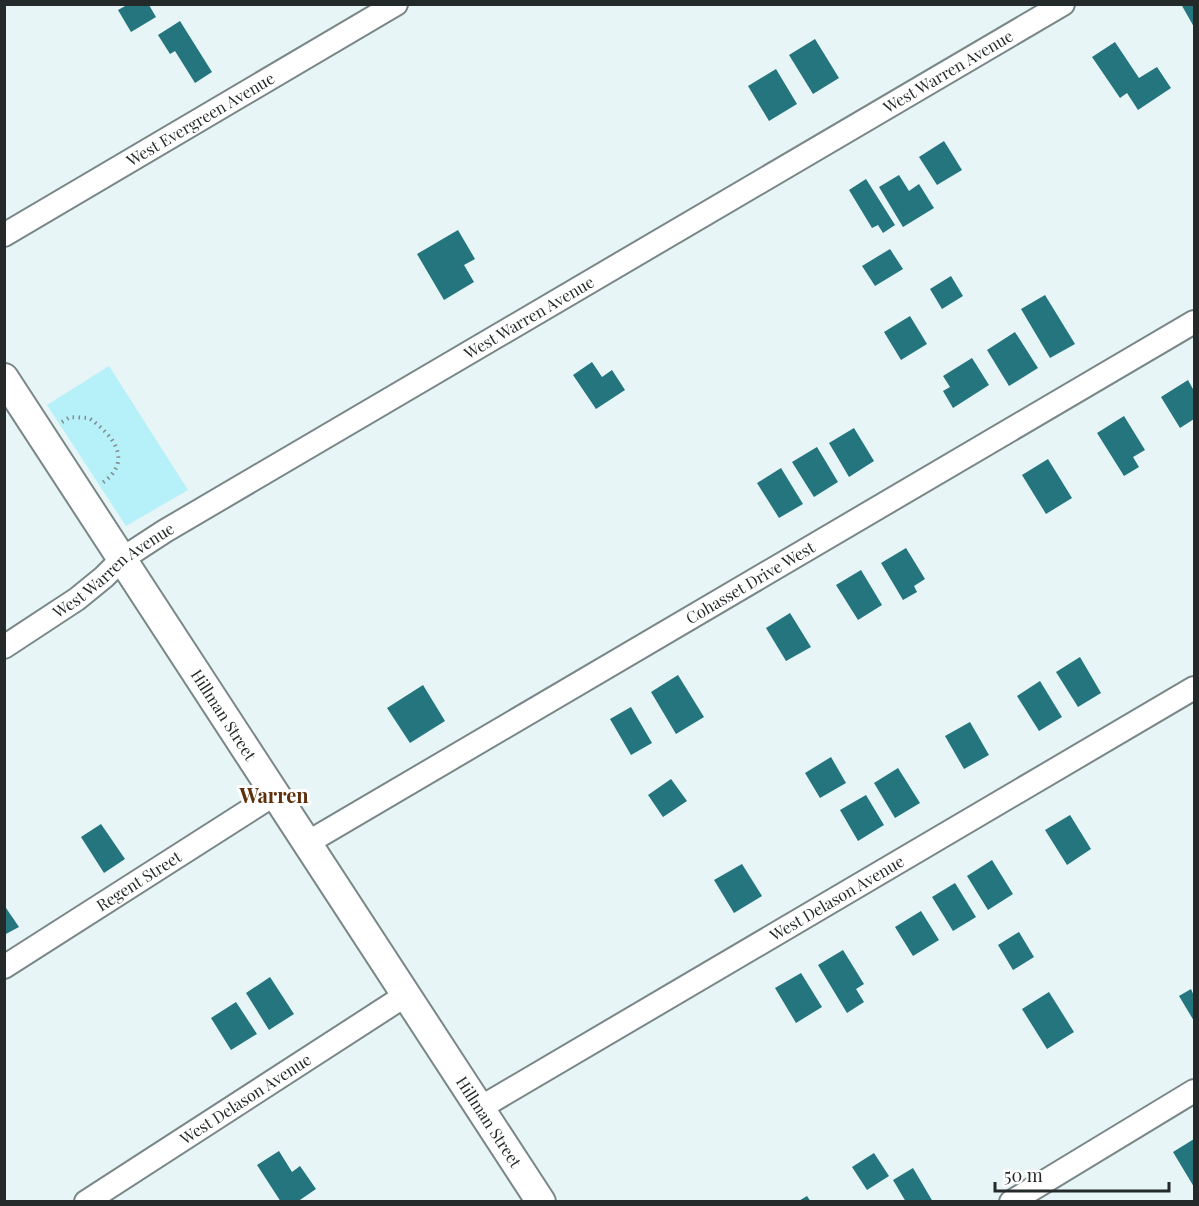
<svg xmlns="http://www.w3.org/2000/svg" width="1199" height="1206" font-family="'Playfair Display',serif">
  <rect width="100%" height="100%" fill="#e7f5f7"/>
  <path fill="#b6f1f9" d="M109,366L188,490L126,526L47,405Z"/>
  <g fill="#24757e">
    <path d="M1181,4H1194V27Z"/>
    <path d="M127,5H149L156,17L131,32L118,10Z"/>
    <path d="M180,21L212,72L195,83L175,51L170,54L158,35Z"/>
    <path d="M815,39L839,78L813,94L789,55Z"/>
    <path d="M1115,42L1139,78L1157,67L1171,88L1138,110L1127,93L1120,98L1092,57Z"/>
    <path d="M776,69L797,104L769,121L748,86Z"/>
    <path d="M944,141L962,170L937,185L919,157Z"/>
    <path d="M899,175L909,191L919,184L934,208L903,227L879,187Z"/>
    <path d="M866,179L895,225L883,233L878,225L872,228L849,190Z"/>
    <path d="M458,230L475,259L464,265L474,282L444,300L417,254Z"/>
    <path d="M890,249L903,269L875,286L862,266Z"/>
    <path d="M951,276L963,296L942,309L930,289Z"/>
    <path d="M1045,295L1075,344L1050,358L1021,309Z"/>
    <path d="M910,316L927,344L901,360L884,332Z"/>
    <path d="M1015,332L1038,368L1009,386L987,350Z"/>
    <path d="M972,358L989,385L953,408L943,391L950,387L943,376Z"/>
    <path d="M592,362L602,377L612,370L625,390L596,409L573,375Z"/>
    <path d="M1188,380L1194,391V419L1180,428L1161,397Z"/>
    <path d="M1124,416L1145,450L1133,457L1139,467L1124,476L1097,433Z"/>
    <path d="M854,428L874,461L849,477L829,443Z"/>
    <path d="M817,447L838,482L814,497L792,462Z"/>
    <path d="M1048,459L1072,498L1046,514L1022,475Z"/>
    <path d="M781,468L803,504L779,518L757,483Z"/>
    <path d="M906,548L925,579L914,586L917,592L903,600L881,563Z"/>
    <path d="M861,570L882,605L858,620L836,585Z"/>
    <path d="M790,613L811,647L786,661L766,628Z"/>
    <path d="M1080,657L1101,693L1078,707L1056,672Z"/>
    <path d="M678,675L704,717L676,734L651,692Z"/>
    <path d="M1040,681L1062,717L1039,731L1017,696Z"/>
    <path d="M423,685L445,721L410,743L387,708Z"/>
    <path d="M631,707L652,743L631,755L610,719Z"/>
    <path d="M970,722L989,755L964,769L945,736Z"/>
    <path d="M831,757L846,783L820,798L805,773Z"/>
    <path d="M898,768L920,803L895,818L874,783Z"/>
    <path d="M671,779L687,801L663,817L648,795Z"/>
    <path d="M866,795L884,825L858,841L840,810Z"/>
    <path d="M1070,815L1091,849L1067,865L1045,830Z"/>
    <path d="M101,824L125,859L104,873L81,837Z"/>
    <path d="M992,860L1013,894L988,910L967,876Z"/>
    <path d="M742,864L762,896L734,913L714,880Z"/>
    <path d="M955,883L976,917L953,931L932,897Z"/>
    <path d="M4,905L19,927L4,935Z"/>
    <path d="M921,911L939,940L913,956L895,927Z"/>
    <path d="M1019,932L1034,957L1013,970L998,945Z"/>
    <path d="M843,950L864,984L856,989L864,1002L847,1013L818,965Z"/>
    <path d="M801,973L822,1007L796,1023L775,988Z"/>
    <path d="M270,977L294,1014L269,1030L246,993Z"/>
    <path d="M1191,989L1194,996V1021L1179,996Z"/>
    <path d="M1049,992L1074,1032L1047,1049L1022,1009Z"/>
    <path d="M236,1002L257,1034L231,1050L211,1018Z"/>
    <path d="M1194,1139V1187L1173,1152Z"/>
    <path d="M279,1151L292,1172L300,1166L316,1189L297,1202H281L257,1165Z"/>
    <path d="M874,1153L889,1176L867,1190L852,1167Z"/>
    <path d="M913,1168L933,1202H906L893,1180Z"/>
    <path d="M807,1196L811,1202H797Z"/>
  </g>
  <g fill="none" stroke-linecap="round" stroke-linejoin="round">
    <defs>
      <g id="minor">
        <path id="s1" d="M4,235L396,4"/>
        <path id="s2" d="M4,647L77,599L104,577L122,559L165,531L1063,4"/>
        <path id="s3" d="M307,843L1194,322"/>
        <path id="s4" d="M4,967L275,794"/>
        <path id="s5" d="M480,1108L1194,688"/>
        <path id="s6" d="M86,1202L406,995"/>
        <path d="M1011,1202L1194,1091"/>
      </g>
      <g id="tertiary">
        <path id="s7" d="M4,378L541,1202"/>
      </g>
    </defs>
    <use href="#minor" stroke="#7a8788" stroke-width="26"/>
    <use href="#tertiary" stroke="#7a8788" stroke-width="32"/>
    <path stroke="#828b8d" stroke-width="4" stroke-dasharray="1.5 4.5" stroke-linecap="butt" d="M62,422L70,417L89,418C113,435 134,461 102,483"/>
    <use href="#minor" stroke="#fff" stroke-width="22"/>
    <use href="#tertiary" stroke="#fff" stroke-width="28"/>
  </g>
  <g text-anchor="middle" stroke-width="6" stroke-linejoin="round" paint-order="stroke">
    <g font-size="16" fill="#24292a" stroke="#fff">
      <text dy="6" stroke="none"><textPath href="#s2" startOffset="1107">West Warren Avenue</textPath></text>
      <text dy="6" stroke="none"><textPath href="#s1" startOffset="228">West Evergreen Avenue</textPath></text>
      <text dy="6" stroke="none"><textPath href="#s2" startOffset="621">West Warren Avenue</textPath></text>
      <text dy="6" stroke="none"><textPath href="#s2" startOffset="134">West Warren Avenue</textPath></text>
      <text dy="6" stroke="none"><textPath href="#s3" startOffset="514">Cohasset Drive West</textPath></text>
      <text dy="6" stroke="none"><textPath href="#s7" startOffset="402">Hillman Street</textPath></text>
      <text dy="6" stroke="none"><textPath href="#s4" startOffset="160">Regent Street</textPath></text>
      <text dy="6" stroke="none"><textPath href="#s5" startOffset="414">West Delason Avenue</textPath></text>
      <text dy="6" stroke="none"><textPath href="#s6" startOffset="190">West Delason Avenue</textPath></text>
      <text dy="6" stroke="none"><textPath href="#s7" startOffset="888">Hillman Street</textPath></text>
    </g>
    <g font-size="20" font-weight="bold" fill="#5e310c" stroke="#fff">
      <text x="274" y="803">Warren</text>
    </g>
  </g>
  <rect width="1199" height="1206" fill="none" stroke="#24292a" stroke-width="12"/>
  <path d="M995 1182v9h174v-9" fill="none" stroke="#24292a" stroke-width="3"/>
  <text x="1004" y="1182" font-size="18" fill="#24292a" stroke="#ffffff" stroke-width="4.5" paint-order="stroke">50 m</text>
</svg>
